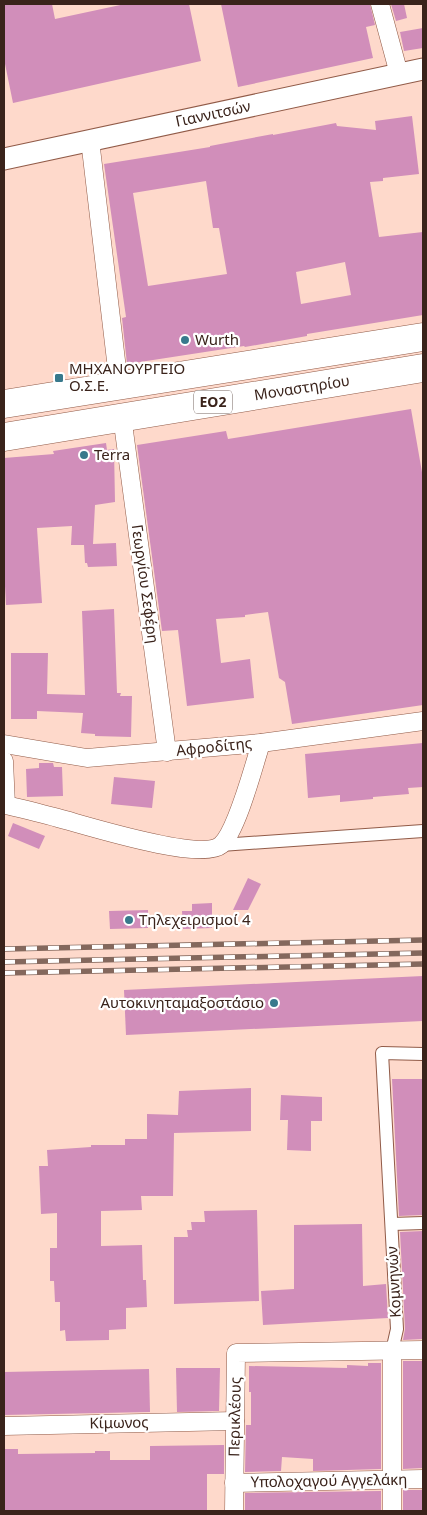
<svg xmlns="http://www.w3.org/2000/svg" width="427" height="1515" font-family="'Noto Sans',sans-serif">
  <rect width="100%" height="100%" fill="#fed9cb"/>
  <g fill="#d18eba" fill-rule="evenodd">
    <path d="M4,4H52L55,19L125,4H189L201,61L13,103L4,59Z"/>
    <path d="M221,4H370L375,25L366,27L373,58L238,87Z"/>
    <path d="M391,4H404L407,18L396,21Z"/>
    <path d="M423,28V48L404,51L400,32Z"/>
    <path d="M412,116L419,174L383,178V181L370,182L379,237L423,232V315L307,334V336L245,347L244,346L127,364L122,318L126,317L104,164L210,147V146L273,134V135L336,123L337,126L376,130L375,121ZM206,181L213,228H219L227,274L148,286L133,193ZM345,262L351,295L301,304L296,272Z"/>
    <path d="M411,409L423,478V705L292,724L285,682L279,678L268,612L245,615V617L216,619L221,663L250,659L254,698L187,706L178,630L162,631L137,445L226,431L228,439Z"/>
    <path d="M106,443L107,450L114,449L115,502L95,505L93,544L116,543L117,566L88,567L87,563H85L84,545H71L72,526L37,528L42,603L6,605L4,567V458L54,454L53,451Z"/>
    <path d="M114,609L117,693H121L120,696H132L131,737L95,736V734L81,733L83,713L37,711V719H11V653H48L47,694L85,695L82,611Z"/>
    <path d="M423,743V787L408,788L409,794L373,797V799L340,802V795L308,798L305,754Z"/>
    <path d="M39,763H53L54,767H62L63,796L27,797L26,769L39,768Z"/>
    <path d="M114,777L155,781L152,808L111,804Z"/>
    <path d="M13,823L45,836L39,849L8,836Z"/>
    <path d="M248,878L261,884L248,910H233Z"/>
    <path d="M212,903V928L183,929L182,911H192V904Z"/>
    <path d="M148,910V928L110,929L109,911Z"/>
    <path d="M423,976V1021L126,1035L124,990Z"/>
    <path d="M392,1079H423V1215L399,1216Z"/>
    <path d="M251,1088V1131L174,1133L173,1196H141L142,1210L101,1211V1246L142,1245L143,1280H146L147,1307L126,1308V1329L109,1330V1340L66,1341L65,1330L60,1331V1302H55L54,1281H50V1248H57V1213L41,1214L39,1166H48L47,1150L91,1147V1145H125V1139H147V1114L178,1115L179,1091Z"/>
    <path d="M281,1095L322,1097V1121H311V1151L287,1150L288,1120H280Z"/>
    <path d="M257,1210L259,1301L174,1304V1237H188L187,1230H192L191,1222H205L204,1211Z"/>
    <path d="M362,1224L363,1286L386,1284L388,1318L263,1325L261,1291L294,1289V1225Z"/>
    <path d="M423,1231V1339L403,1340L405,1329L400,1232Z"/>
    <path d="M403,1361H423V1468L403,1469Z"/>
    <path d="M368,1363H381V1469L313,1471V1459L282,1457L281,1471L245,1472L246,1425H251V1392H249V1366L347,1368V1365L368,1366Z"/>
    <path d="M176,1368H220L219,1411L177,1412Z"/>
    <path d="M149,1369L150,1412L4,1415V1372Z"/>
    <path d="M224,1445V1474H207V1511H4V1449H18V1454L95,1453V1451H110V1460H150V1446Z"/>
    <rect x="403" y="1490" width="20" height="21"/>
    <path d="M381,1491V1511H245V1493Z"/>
  </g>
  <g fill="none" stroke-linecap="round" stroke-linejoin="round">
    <defs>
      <g id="pedestrian">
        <path d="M221,845L423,831"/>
        <path d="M392,1224L423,1223"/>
        <path d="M392,1351L397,1329L382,1053L423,1054"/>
      </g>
      <g id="minor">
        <path d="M380,4L399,74"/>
        <path d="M90,140L119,386"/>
        <path d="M122,416L167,752"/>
        <path d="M4,744L87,758L261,743L423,721"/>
        <path d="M4,761L6,805C23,809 40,813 58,818C85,825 201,862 221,845C237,831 254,765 261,743"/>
        <path d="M392,1351V1511"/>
        <path d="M4,1426L235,1421"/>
        <path d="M234,1483L423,1479"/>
        <path d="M234,1511L236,1353L423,1350"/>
      </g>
      <path id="tertiary" d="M4,159L423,69"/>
      <g id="primary">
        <path d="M4,404L423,337"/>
        <path d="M4,437L423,368"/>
      </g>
    </defs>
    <use href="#pedestrian" stroke="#915b48" stroke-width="14"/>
    <use href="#minor" stroke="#915b48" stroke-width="19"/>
    <use href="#tertiary" stroke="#915b48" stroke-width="23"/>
    <use href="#primary" stroke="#915b48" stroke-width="29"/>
    <use href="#pedestrian" stroke="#fff" stroke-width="12"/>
    <use href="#minor" stroke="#fff" stroke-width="18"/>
    <use href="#tertiary" stroke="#fff" stroke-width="21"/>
    <use href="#primary" stroke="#fff" stroke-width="28"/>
    <defs>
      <g id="rail">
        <path d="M4,949L423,940"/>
        <path d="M4,962L423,953"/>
        <path d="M4,973L423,964"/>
      </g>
    </defs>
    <use href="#rail" stroke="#84685d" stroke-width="5.5"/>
    <use href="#rail" stroke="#fff" stroke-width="4" stroke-dasharray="11" stroke-linecap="butt"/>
  </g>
  <g fill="#38798c" stroke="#fff" stroke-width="2">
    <circle cx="185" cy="340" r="5"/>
    <rect x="54" y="373" width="10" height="10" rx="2.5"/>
    <circle cx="84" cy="455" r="5"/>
    <circle cx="129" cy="920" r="5"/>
    <circle cx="274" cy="1003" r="5"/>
  </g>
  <g text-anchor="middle" stroke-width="4.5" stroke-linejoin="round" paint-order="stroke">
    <rect fill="#fff" stroke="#75655f" stroke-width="1" x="194" y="390.5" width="38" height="23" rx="4"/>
    <g font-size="14" font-weight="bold" fill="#3a231b">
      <text x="213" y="407">ΕΟ2</text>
    </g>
    <g font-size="15" fill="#3a231b" stroke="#fff">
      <text transform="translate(213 114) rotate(-12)" y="5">Γιαννιτσών</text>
      <text transform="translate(302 388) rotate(-9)" y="5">Μοναστηρίου</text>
      <text transform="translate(145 584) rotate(82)" y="5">Γεωργίου Σεφέρη</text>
      <text transform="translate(214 747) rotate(-6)" y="5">Αφροδίτης</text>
      <text transform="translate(394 1282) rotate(-93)" y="5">Κομνηνών</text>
      <text transform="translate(235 1417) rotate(-89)" y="5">Περικλέους</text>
      <text transform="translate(119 1423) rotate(-1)" y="5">Κίμωνος</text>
      <text transform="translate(329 1481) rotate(-1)" y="5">Υπολοχαγού Αγγελάκη</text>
    </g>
    <g font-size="15" fill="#3a231b" stroke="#fff" text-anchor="start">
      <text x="195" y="345">Wurth</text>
      <text x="69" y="374">ΜΗΧΑΝΟΥΡΓΕΙΟ<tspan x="69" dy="17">Ο.Σ.Ε.</tspan></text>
      <text x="94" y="460">Terra</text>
      <text x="139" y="925">Τηλεχειρισμοί 4</text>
      <text x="264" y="1008" text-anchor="end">Αυτοκινηταμαξοστάσιο</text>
    </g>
  </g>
  <rect width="427" height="1515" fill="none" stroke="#3a231b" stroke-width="10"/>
</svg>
